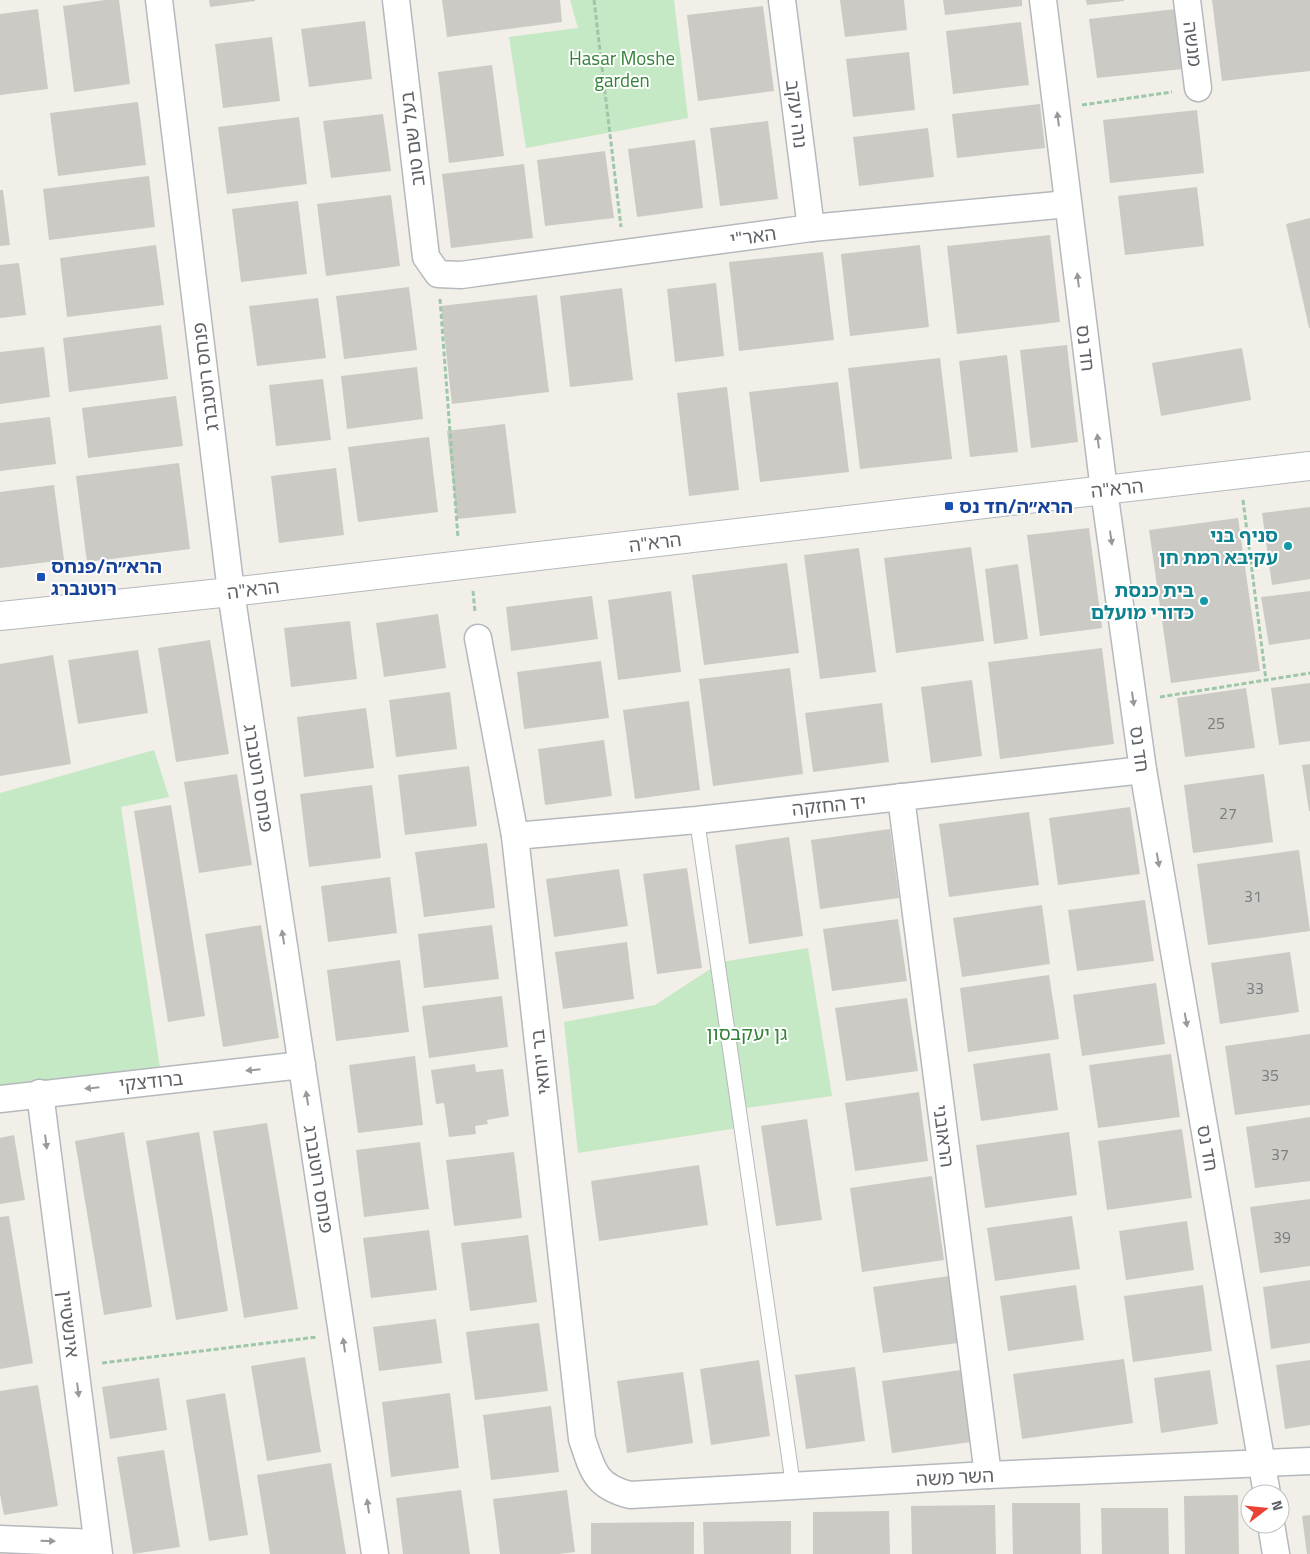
<svg xmlns="http://www.w3.org/2000/svg" width="1310" height="1554" font-family="'Titillium Web','Noto Sans Hebrew',sans-serif">
  <rect width="100%" height="100%" fill="#f1efe8"/>
  <g fill="#c5e8c5">
    <path d="M570,0H674L688,118L526,148L509,37L578,28Z"/>
    <path d="M154,750L169,797L121,807L160,1068L0,1087V793Z"/>
    <path d="M808,948L832,1096L738,1109V1128L578,1153L564,1022L655,1005L721,962Z"/>
  </g>
  <g fill="#cccac5">
    <path d="M105,0H119L130,84L74,92L63,6Z"/>
    <path d="M209,0H255V1L210,7Z"/>
    <path d="M442,0H560L562,22L447,37Z"/>
    <path d="M840,0H904L907,30L845,37Z"/>
    <path d="M943,0H1022V6L945,15Z"/>
    <path d="M1086,0H1124V1L1087,5Z"/>
    <path d="M1212,0H1310V71L1222,81Z"/>
    <path d="M763,6L774,91L698,101L687,15Z"/>
    <path d="M38,9L48,89L0,95V14Z"/>
    <path d="M1176,9L1183,69L1097,78L1089,19Z"/>
    <path d="M365,21L372,79L309,87L301,29Z"/>
    <path d="M1021,22L1029,85L953,94L946,31Z"/>
    <path d="M272,37L280,101L223,108L215,44Z"/>
    <path d="M909,52L915,110L853,117L846,59Z"/>
    <path d="M492,65L504,156L449,163L438,72Z"/>
    <path d="M138,102L146,165L58,176L50,113Z"/>
    <path d="M1040,104L1045,148L957,158L952,114Z"/>
    <path d="M1197,110L1204,173L1110,183L1103,120Z"/>
    <path d="M383,114L391,171L331,178L323,121Z"/>
    <path d="M299,117L307,184L227,194L218,127Z"/>
    <path d="M768,121L778,199L720,206L710,128Z"/>
    <path d="M928,128L934,177L859,186L853,137Z"/>
    <path d="M695,140L703,208L637,217L628,149Z"/>
    <path d="M605,151L614,218L545,226L537,160Z"/>
    <path d="M524,164L533,238L451,248L442,174Z"/>
    <path d="M149,176L155,227L49,240L43,189Z"/>
    <path d="M1197,187L1204,246L1125,255L1118,196Z"/>
    <path d="M0,190H3L10,245L0,246Z"/>
    <path d="M391,195L400,266L326,276L317,204Z"/>
    <path d="M298,201L307,274L241,282L232,209Z"/>
    <path d="M1310,218V328H1309L1286,224Z"/>
    <path d="M1050,235L1060,322L957,334L947,246Z"/>
    <path d="M156,245L164,305L67,317L60,258Z"/>
    <path d="M920,245L929,327L850,336L841,254Z"/>
    <path d="M823,252L834,340L739,351L729,262Z"/>
    <path d="M19,263L26,315L0,318V265Z"/>
    <path d="M716,283L724,356L675,362L667,289Z"/>
    <path d="M409,287L417,350L344,359L336,296Z"/>
    <path d="M622,288L633,380L570,387L560,296Z"/>
    <path d="M537,295L549,392L452,404L441,306Z"/>
    <path d="M318,298L326,358L257,366L249,306Z"/>
    <path d="M161,325L168,379L69,392L63,338Z"/>
    <path d="M1067,345L1078,442L1031,448L1020,350Z"/>
    <path d="M44,347L50,397L0,404V352Z"/>
    <path d="M1242,348L1251,400L1161,416L1152,363Z"/>
    <path d="M1007,355L1018,452L970,457L959,361Z"/>
    <path d="M940,358L952,459L860,469L848,368Z"/>
    <path d="M417,367L423,419L347,429L341,376Z"/>
    <path d="M323,379L331,440L276,446L269,385Z"/>
    <path d="M838,382L849,472L760,482L749,392Z"/>
    <path d="M727,387L739,490L689,496L677,393Z"/>
    <path d="M176,396L183,446L88,458L82,408Z"/>
    <path d="M50,417L56,464L0,471V423Z"/>
    <path d="M505,424L516,513L457,519L447,431Z"/>
    <path d="M429,437L438,512L358,522L348,447Z"/>
    <path d="M179,463L190,549L87,562L76,476Z"/>
    <path d="M336,468L344,535L279,543L271,476Z"/>
    <path d="M54,485L64,560L0,568V492Z"/>
    <path d="M1310,507V579L1272,585L1262,513Z"/>
    <path d="M1238,518L1260,671L1171,683L1149,530Z"/>
    <path d="M1089,528L1102,628L1040,636L1027,535Z"/>
    <path d="M971,547L984,641L896,653L884,558Z"/>
    <path d="M859,548L876,672L820,679L804,555Z"/>
    <path d="M787,563L799,653L704,665L692,575Z"/>
    <path d="M1018,564L1028,639L994,644L985,569Z"/>
    <path d="M671,591L681,672L618,680L608,600Z"/>
    <path d="M1310,591V639L1269,645L1261,597Z"/>
    <path d="M592,596L598,639L511,651L506,607Z"/>
    <path d="M438,614L446,668L384,677L376,623Z"/>
    <path d="M350,621L357,679L291,687L284,628Z"/>
    <path d="M210,640L229,754L176,762L158,648Z"/>
    <path d="M1102,648L1114,744L1000,759L988,662Z"/>
    <path d="M138,650L148,713L78,724L68,660Z"/>
    <path d="M53,655L71,764L0,776V664Z"/>
    <path d="M601,661L609,718L524,729L517,672Z"/>
    <path d="M790,668L803,774L713,786L699,679Z"/>
    <path d="M972,680L982,756L931,763L921,687Z"/>
    <path d="M1310,683V741L1279,745L1271,688Z"/>
    <path d="M1246,688L1255,748L1185,757L1177,698Z"/>
    <path d="M450,692L457,749L396,757L389,700Z"/>
    <path d="M689,701L700,790L635,799L623,710Z"/>
    <path d="M882,703L889,762L813,772L805,713Z"/>
    <path d="M366,708L374,768L304,777L297,717Z"/>
    <path d="M604,740L612,796L545,805L538,749Z"/>
    <path d="M1310,764V811H1309L1302,765Z"/>
    <path d="M469,766L477,826L405,835L398,775Z"/>
    <path d="M237,774L252,865L199,873L184,782Z"/>
    <path d="M1264,774L1273,842L1193,853L1184,785Z"/>
    <path d="M372,785L381,858L309,867L300,794Z"/>
    <path d="M171,805L205,1016L168,1022L134,811Z"/>
    <path d="M1130,807L1140,874L1058,885L1049,818Z"/>
    <path d="M1029,812L1039,885L949,897L939,824Z"/>
    <path d="M890,829L899,898L820,909L811,840Z"/>
    <path d="M789,837L803,936L749,944L735,845Z"/>
    <path d="M487,843L495,908L424,917L415,852Z"/>
    <path d="M1299,850L1310,931L1208,945L1197,864Z"/>
    <path d="M687,868L702,968L657,974L643,874Z"/>
    <path d="M619,869L628,926L554,937L546,879Z"/>
    <path d="M390,877L397,933L328,942L321,886Z"/>
    <path d="M1145,900L1154,961L1077,971L1068,910Z"/>
    <path d="M1042,905L1050,964L962,977L953,918Z"/>
    <path d="M898,919L907,981L832,991L823,929Z"/>
    <path d="M261,925L279,1038L223,1047L205,934Z"/>
    <path d="M492,925L499,979L424,988L418,934Z"/>
    <path d="M627,942L634,999L563,1009L555,952Z"/>
    <path d="M1290,952L1299,1012L1220,1024L1211,963Z"/>
    <path d="M400,960L409,1032L336,1041L327,970Z"/>
    <path d="M1049,975L1059,1039L968,1052L960,988Z"/>
    <path d="M1156,983L1165,1044L1082,1056L1073,995Z"/>
    <path d="M502,996L508,1047L429,1058L422,1006Z"/>
    <path d="M907,998L918,1071L846,1081L835,1008Z"/>
    <path d="M1310,1034V1105L1235,1115L1225,1046Z"/>
    <path d="M1050,1053L1058,1110L981,1121L973,1064Z"/>
    <path d="M1171,1054L1180,1117L1098,1128L1089,1065Z"/>
    <path d="M415,1056L423,1125L358,1133L349,1065Z"/>
    <path d="M475,1064L476,1072L503,1069L509,1116L487,1120L488,1124L475,1126L476,1134L449,1137L444,1103L436,1104L431,1070Z"/>
    <path d="M919,1092L928,1161L855,1171L845,1103Z"/>
    <path d="M1310,1117V1181L1255,1188L1246,1127Z"/>
    <path d="M807,1119L822,1220L776,1226L761,1126Z"/>
    <path d="M267,1123L298,1309L244,1318L213,1131Z"/>
    <path d="M1182,1129L1192,1198L1107,1210L1098,1141Z"/>
    <path d="M124,1132L152,1307L104,1315L75,1141Z"/>
    <path d="M199,1132L228,1311L176,1320L146,1141Z"/>
    <path d="M1069,1132L1077,1195L985,1208L976,1145Z"/>
    <path d="M14,1135L25,1200L0,1204V1138Z"/>
    <path d="M420,1142L429,1209L364,1217L356,1150Z"/>
    <path d="M514,1152L522,1218L454,1226L446,1160Z"/>
    <path d="M699,1165L708,1225L599,1241L591,1181Z"/>
    <path d="M932,1176L944,1260L862,1272L850,1188Z"/>
    <path d="M1310,1199V1266L1260,1273L1250,1207Z"/>
    <path d="M9,1216L33,1363L0,1369V1217Z"/>
    <path d="M1072,1216L1080,1269L995,1281L987,1228Z"/>
    <path d="M1187,1221L1194,1270L1126,1280L1119,1231Z"/>
    <path d="M429,1230L437,1290L371,1298L363,1238Z"/>
    <path d="M528,1235L537,1302L470,1311L461,1243Z"/>
    <path d="M949,1276L958,1343L883,1353L873,1287Z"/>
    <path d="M1310,1280V1343L1271,1349L1263,1287Z"/>
    <path d="M1076,1285L1084,1340L1008,1351L1000,1296Z"/>
    <path d="M1203,1285L1212,1351L1133,1362L1124,1296Z"/>
    <path d="M436,1319L442,1363L379,1371L373,1327Z"/>
    <path d="M539,1323L548,1391L475,1400L466,1332Z"/>
    <path d="M305,1357L321,1452L267,1461L251,1366Z"/>
    <path d="M1124,1359L1133,1423L1022,1439L1013,1374Z"/>
    <path d="M759,1360L770,1436L711,1445L700,1369Z"/>
    <path d="M1310,1360V1425L1285,1429L1276,1365Z"/>
    <path d="M855,1367L865,1441L806,1449L795,1375Z"/>
    <path d="M961,1370L971,1442L892,1453L882,1381Z"/>
    <path d="M1210,1370L1218,1424L1161,1433L1154,1378Z"/>
    <path d="M683,1372L693,1443L627,1453L617,1381Z"/>
    <path d="M159,1378L167,1430L110,1439L102,1387Z"/>
    <path d="M38,1385L58,1506L4,1515L0,1494V1391Z"/>
    <path d="M225,1393L248,1535L209,1541L186,1400Z"/>
    <path d="M450,1393L459,1468L391,1477L382,1402Z"/>
    <path d="M551,1406L559,1472L491,1480L483,1415Z"/>
    <path d="M164,1450L180,1547L133,1554L117,1457Z"/>
    <path d="M331,1463L346,1554H270L257,1475Z"/>
    <path d="M461,1490L470,1554H403L396,1498Z"/>
    <path d="M567,1490L575,1552L559,1554H500L493,1499Z"/>
    <path d="M1238,1495L1239,1554H1185L1184,1496Z"/>
    <path d="M1012,1503H1080L1081,1554H1013Z"/>
    <path d="M995,1505L996,1554H912L911,1506Z"/>
    <path d="M1101,1508H1168L1169,1554H1102Z"/>
    <path d="M889,1511L890,1554H813V1512Z"/>
    <path d="M1310,1515V1554H1307L1302,1516Z"/>
    <path d="M791,1521V1554H704L703,1522Z"/>
    <path d="M694,1522V1554H591V1523Z"/>
  </g>
  <g fill="none" stroke-linecap="round" stroke-linejoin="round">
    <defs>
      <path id="service" d="M697,820L793,1485"/>
      <g id="minor">
        <path d="M159,0L231,592L375,1554"/>
        <path d="M396,0L426,257L438,274L461,275L811,228L1068,204"/>
        <path d="M782,0L811,228"/>
        <path d="M1043,0L1104,490L1143,770L1267,1494"/>
        <path d="M1187,0L1198,88"/>
        <path d="M478,638L515,836L582,1439C593,1471 595,1486 630,1495L988,1475L1310,1461"/>
        <path d="M901,797L988,1475"/>
        <path d="M515,836L697,820L1143,770"/>
        <path d="M40,1093L99,1554"/>
        <path d="M0,1099L302,1065"/>
        <path d="M1271,1524L1276,1554"/>
        <path d="M0,1539L97,1543"/>
      </g>
      <path id="tertiary" d="M0,616L231,592L1310,466"/>
    </defs>
    <use href="#service" stroke="#b5b8bc" stroke-width="16"/>
    <use href="#minor" stroke="#b5b8bc" stroke-width="29"/>
    <use href="#tertiary" stroke="#b5b8bc" stroke-width="30"/>
    <g stroke="#9cc7a9" stroke-width="3" stroke-dasharray="5 2.5" stroke-linecap="butt">
      <path d="M594,0L621,227"/>
      <path d="M1082,105L1172,92"/>
      <path d="M440,299L458,538"/>
      <path d="M1243,500L1266,680"/>
      <path d="M473,591L475,612"/>
      <path d="M1160,697L1310,673"/>
      <path d="M102,1363L317,1337"/>
    </g>
    <use href="#service" stroke="#fff" stroke-width="14"/>
    <use href="#minor" stroke="#fff" stroke-width="26"/>
    <use href="#tertiary" stroke="#fff" stroke-width="28"/>
  </g>
  <defs><path id="oneway-solid" d="M-6-.8H1V-3.2L6.5 0L1 3.2V.8H-6Z" transform="scale(1.25)"/></defs>
  <g fill="#979a9d">
    <use href="#oneway-solid" transform="translate(1058 119) rotate(-97)"/>
    <use href="#oneway-solid" transform="translate(1078 280) rotate(-97)"/>
    <use href="#oneway-solid" transform="translate(1098 441) rotate(-97)"/>
    <use href="#oneway-solid" transform="translate(1111 538) rotate(82)"/>
    <use href="#oneway-solid" transform="translate(1133 699) rotate(82)"/>
    <use href="#oneway-solid" transform="translate(1158 860) rotate(80)"/>
    <use href="#oneway-solid" transform="translate(283 937) rotate(-99)"/>
    <use href="#oneway-solid" transform="translate(1186 1020) rotate(80)"/>
    <use href="#oneway-solid" transform="translate(253 1070) rotate(174)"/>
    <use href="#oneway-solid" transform="translate(92 1088) rotate(174)"/>
    <use href="#oneway-solid" transform="translate(307 1098) rotate(-99)"/>
    <use href="#oneway-solid" transform="translate(46 1142) rotate(83)"/>
    <use href="#oneway-solid" transform="translate(344 1345) rotate(-98)"/>
    <use href="#oneway-solid" transform="translate(78 1390) rotate(83)"/>
    <use href="#oneway-solid" transform="translate(368 1506) rotate(-98)"/>
    <use href="#oneway-solid" transform="translate(48 1541) rotate(2)"/>
  </g>
  <g fill="#1a4fb4" stroke="#fff" stroke-width="2">
    <rect x="944" y="501" width="10" height="10" rx="2.5"/>
    <rect x="36" y="572" width="10" height="10" rx="2.5"/>
  </g>
  <g fill="#0f9aa8" stroke="#fff" stroke-width="2">
    <circle cx="1288" cy="546" r="5"/>
    <circle cx="1204" cy="601" r="5"/>
  </g>
  <g text-anchor="middle" stroke-width="4" stroke-linejoin="round" paint-order="stroke">
    <g font-size="16" fill="#7a7d7f">
      <text x="1216" y="729">25</text>
      <text x="1228" y="819">27</text>
      <text x="1253" y="902">31</text>
      <text x="1255" y="994">33</text>
      <text x="1270" y="1081">35</text>
      <text x="1280" y="1160">37</text>
      <text x="1282" y="1243">39</text>
    </g>
    <g font-size="19" fill="#5f6368" stroke="#fff">
      <text transform="translate(1193 44) rotate(83)" y="7">מנשה</text>
      <text transform="translate(797 114) rotate(83)" y="7">נוה יעקב</text>
      <text transform="translate(412 139) rotate(-97)" y="7">בעל שם טוב</text>
      <text transform="translate(753 236) rotate(-8)" y="7">האר"י</text>
      <text transform="translate(1086 348) rotate(83)" y="7">חד נס</text>
      <text transform="translate(205 377) rotate(-97)" y="7">פנחס רוטנברג</text>
      <text transform="translate(1117 488) rotate(-6)" y="7">הרא"ה</text>
      <text transform="translate(655 542) rotate(-7)" y="7">הרא"ה</text>
      <text transform="translate(253 589) rotate(-7)" y="7">הרא"ה</text>
      <text transform="translate(1140 749) rotate(82)" y="7">חד נס</text>
      <text transform="translate(259 778) rotate(81)" y="7">פנחס רוטנברג</text>
      <text transform="translate(829 805) rotate(-6)" y="7">יד החזקה</text>
      <text transform="translate(540 1062) rotate(-96)" y="7">בר יוחאי</text>
      <text transform="translate(151 1081) rotate(-6)" y="7">ברודצקי</text>
      <text transform="translate(944 1136) rotate(83)" y="7">הראובני</text>
      <text transform="translate(1208 1148) rotate(80)" y="7">חד נס</text>
      <text transform="translate(319 1179) rotate(81)" y="7">פנחס רוטנברג</text>
      <text transform="translate(69 1324) rotate(83)" y="7">אינשטיין</text>
      <text transform="translate(955 1477) rotate(-3)" y="7">השר משה</text>
    </g>
    <g font-size="19" fill="#348238" stroke="#fff">
      <text x="622" y="65">Hasar Moshe<tspan x="622" dy="22">garden</tspan></text>
      <text x="747" y="1040">גן יעקבסון</text>
    </g>
    <g font-size="19" font-weight="bold" fill="#164399" stroke="#fff" text-anchor="start">
      <text x="959" y="513">הרא״ה/חד נס</text>
      <text x="51" y="573">הרא״ה/פנחס<tspan x="51" dy="22">רוטנברג</tspan></text>
    </g>
    <g font-size="19" font-weight="bold" fill="#0d838f" stroke="#fff" text-anchor="end">
      <text x="1278" y="542">סניף בני<tspan x="1278" dy="22">עקיבא רמת חן</tspan></text>
      <text x="1194" y="597">בית כנסת<tspan x="1194" dy="22">כדורי מועלם</tspan></text>
    </g>
  </g>
  <g transform="translate(1265 1509) rotate(74)"><circle r="24" fill="#ffffff" stroke="#bfc1c3"/>
  <path d="M0-4L9 19L0 12L-9 19Z" fill="#ea4335"/>
  <text y="-8" font-size="14" font-weight="bold" text-anchor="middle" fill="#5f6368">N</text>
  </g>
</svg>
